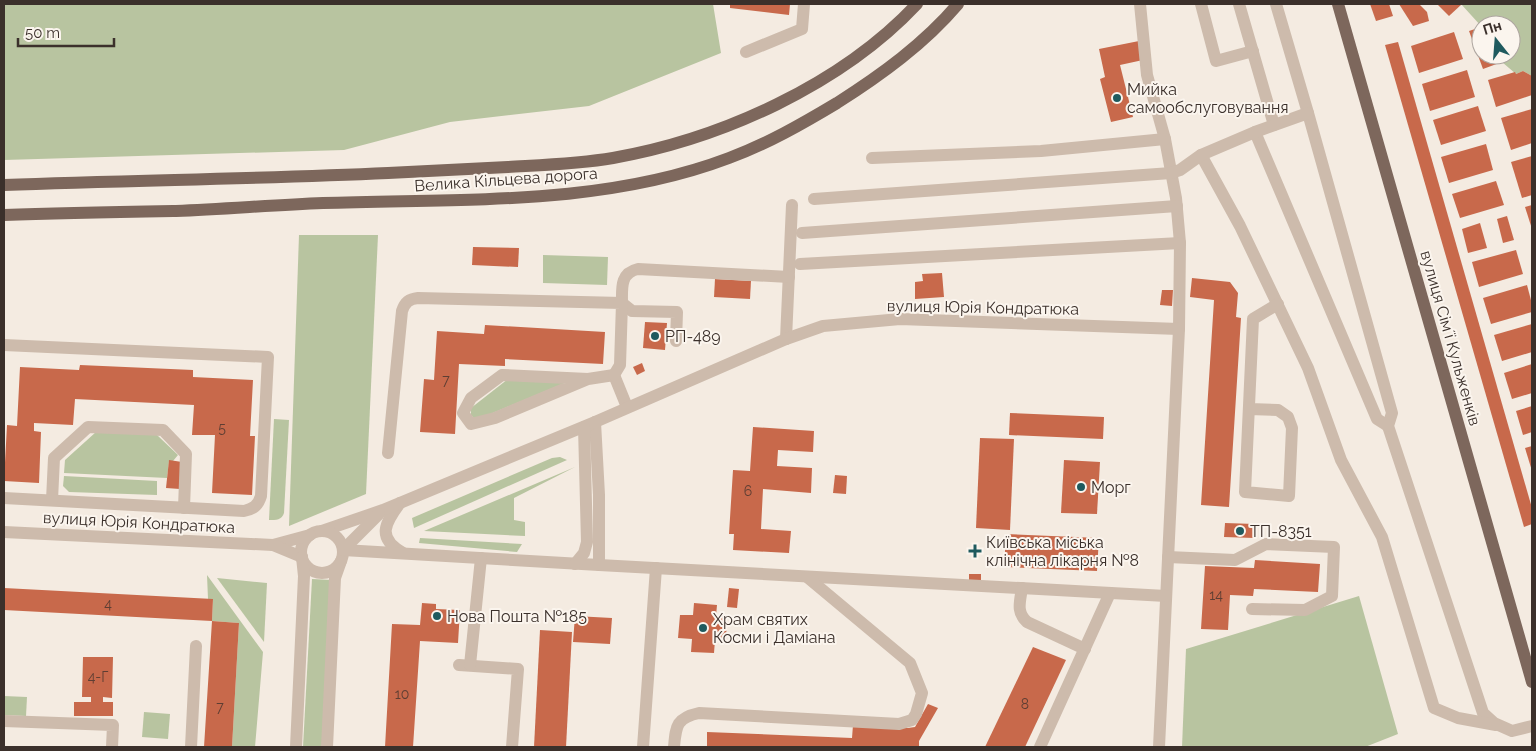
<svg xmlns="http://www.w3.org/2000/svg" width="1536" height="751" font-family="Raleway,sans-serif">
  <rect width="100%" height="100%" fill="#f4ebe1"/>
  <g fill="#b8c4a0">
    <path d="M4,4H713L721,53L589,106L450,122L344,150L4,160Z"/>
    <path d="M1461,4H1532V76L1523,71L1516,74L1502,62L1499,55H1511V25H1481V26Z"/>
    <path d="M299,235H378L366,494L289,526Z"/>
    <path d="M543,255L608,257L607,285L543,283Z"/>
    <path d="M508,379L572,380L476,420L471,415V408Z"/>
    <path d="M274,419L289,420L284,513C282,520 276,520 269,520Z"/>
    <path d="M96,432L157,435L178,455L173,461H169L167,478L64,473L65,460Z"/>
    <path d="M560,457L567,460L414,528L412,518L552,458Z"/>
    <path d="M575,467L514,498V520L525,522V536L424,531Z"/>
    <path d="M64,476L157,481V495L69,492L63,486Z"/>
    <path d="M420,538L522,544L517,552L419,543Z"/>
    <path d="M207,575L263,652L255,747H232L239,623L212,621L213,599H208Z"/>
    <path d="M217,578L267,583L264,642Z"/>
    <path d="M312,579L332,580L324,747H303Z"/>
    <path d="M1359,596L1398,734L1365,747H1182L1186,649Z"/>
    <path d="M4,696L27,697L26,716L4,715Z"/>
    <path d="M144,712L170,714L168,739L142,737Z"/>
  </g>
  <g fill="#c8694b">
    <path d="M730,4H790L789,15L730,8Z"/>
    <path d="M1370,4H1389L1393,16L1376,21Z"/>
    <path d="M1399,4H1419L1427,12L1429,21L1413,26Z"/>
    <path d="M1437,4H1462L1449,16Z"/>
    <path d="M1481,27V55H1499L1502,62L1483,69L1469,31Z"/>
    <path d="M1454,32L1463,59L1419,73L1411,46Z"/>
    <path d="M1139,41L1143,60L1120,65L1133,117L1111,122L1100,79L1105,77L1099,49Z"/>
    <path d="M1398,42L1532,508V524L1524,527L1385,45Z"/>
    <path d="M1467,70L1475,97L1430,111L1422,84Z"/>
    <path d="M1523,71L1532,76V95L1496,107L1488,80L1515,72L1516,74Z"/>
    <path d="M1478,106L1486,131L1441,145L1433,120Z"/>
    <path d="M1532,109V143L1511,150L1501,118Z"/>
    <path d="M1486,144L1493,170L1449,183L1441,157Z"/>
    <path d="M1532,156V195L1522,198L1511,162Z"/>
    <path d="M1496,181L1504,205L1460,218L1452,194Z"/>
    <path d="M1532,205V229L1525,207Z"/>
    <path d="M1507,216L1514,240L1503,243L1497,219Z"/>
    <path d="M1480,223L1487,248L1468,253L1462,229Z"/>
    <path d="M473,247L519,248L518,267L472,265Z"/>
    <path d="M1516,250L1523,274L1479,287L1472,262Z"/>
    <path d="M942,273L944,297L915,299V282L923,281L922,274Z"/>
    <path d="M1192,278L1230,282L1238,293L1236,317L1241,318L1229,507L1201,505L1214,300L1190,297Z"/>
    <path d="M715,279L751,281L750,299L714,297Z"/>
    <path d="M1527,285L1532,304V312L1491,324L1483,298Z"/>
    <path d="M1162,290H1173L1172,306L1160,305Z"/>
    <path d="M645,322L667,323L665,350L643,348Z"/>
    <path d="M1532,324V352L1502,361L1494,335Z"/>
    <path d="M485,325L605,332L603,364L505,359V366L459,364L455,434L420,432L424,379L434,380L437,331L484,334Z"/>
    <path d="M642,363L645,371L637,375L633,367Z"/>
    <path d="M1532,364V393L1512,399L1504,373Z"/>
    <path d="M80,365L193,370V377L253,380L250,436H255L252,495L212,493L215,435H192L194,405L75,399L73,425L34,423V431L41,432L39,483L4,481L7,425L17,426L20,367L79,370Z"/>
    <path d="M1532,406V432L1523,435L1516,411Z"/>
    <path d="M1010,413L1104,417L1103,439L1009,435Z"/>
    <path d="M753,427L814,431L813,452L778,450L777,466L812,468L811,493L763,489L761,529L791,531L789,553L733,550L734,534H729L733,470L750,471Z"/>
    <path d="M980,438L1014,439L1010,530L976,528Z"/>
    <path d="M1532,446V471L1525,448Z"/>
    <path d="M169,460L182,462L180,489L166,488Z"/>
    <path d="M1064,460L1100,462L1097,514L1061,513Z"/>
    <path d="M835,475L847,476L846,494L833,493Z"/>
    <path d="M1225,523L1255,524L1254,538L1224,537Z"/>
    <path d="M1006,534L1099,538L1097,571L1004,567Z"/>
    <path d="M1255,560L1320,564L1318,592L1254,589L1253,596L1230,595L1228,630L1201,629L1205,566L1254,568Z"/>
    <path d="M969,574H981V581L969,580Z"/>
    <path d="M4,588L213,599L212,621L239,623L232,747H204L212,621L4,610Z"/>
    <path d="M729,588L739,589L737,608L727,607Z"/>
    <path d="M422,603L436,604V609L460,610L458,643L420,641L413,747H385L392,624L420,625Z"/>
    <path d="M694,603L717,605L716,616L727,617L726,641L715,640L714,653L691,652L692,639L678,638L680,615H693Z"/>
    <path d="M575,616L612,618L610,644L573,642Z"/>
    <path d="M540,630L572,632L566,747H534Z"/>
    <path d="M1033,647L1066,660L1025,747H985Z"/>
    <path d="M83,657H113L112,698L103,697V702H113V716H74V702H91V697H82Z"/>
    <path d="M928,704L938,708L919,741V747H707V732L852,738L853,725L908,728L915,727Z"/>
  </g>
  <g fill="none" stroke-linecap="round" stroke-linejoin="round">
    <g stroke="#cdbbac" stroke-width="12">
      <path d="M1140,4L1147,75L1165,139L1176,198L1180,243L1179,329L1159,747"/>
      <path d="M1201,4L1216,61L1253,51"/>
      <path d="M1239,4L1274,125"/>
      <path d="M1276,4L1308,113L1392,413L1388,426L1483,713L1494,723L1512,731L1532,726"/>
      <path d="M746,52L802,29L804,4"/>
      <path d="M1255,132L1377,419L1388,426"/>
      <path d="M1201,155L1240,226L1308,368L1341,460L1382,537L1434,708L1458,718L1496,725"/>
      <path d="M872,158L1041,151L1165,139"/>
      <path d="M814,199L1171,173L1180,170L1201,155L1255,132L1308,113"/>
      <path d="M802,233L1177,206"/>
      <path d="M800,264L1180,243"/>
      <path d="M786,339L792,205"/>
      <path d="M676,341L677,312L632,311L622,303C622,288 620,273 638,269L789,277"/>
      <path d="M4,345L268,357L261,496C258,506 253,509 244,511L4,498"/>
      <path d="M614,375L627,407"/>
      <path d="M588,379L495,418L471,424L463,413L471,398L502,375L588,379L614,375"/>
      <path d="M1249,409L1278,410L1288,417L1292,428L1289,496L1245,492L1253,319L1278,304"/>
      <path d="M595,422L599,495V565"/>
      <path d="M388,453L402,311C405,302 409,299 418,298L622,303L620,365L614,375"/>
      <path d="M52,500L54,458L88,427L163,430L186,454L184,508"/>
      <path d="M400,503C385,523 376,538 403,553"/>
      <path d="M322,531L383,510L595,422L786,339L823,326L900,319L1179,329"/>
      <circle cx="322" cy="552" r="21"/>
      <path d="M4,532L273,545L310,535"/>
      <path d="M273,545L302,557"/>
      <path d="M343,550L599,565L1166,596"/>
      <path d="M343,550L379,514"/>
      <path d="M1168,557L1235,560L1266,544L1334,547L1332,596L1305,610L1252,609"/>
      <path d="M575,564L584,553L587,542L584,427"/>
      <path d="M1022,588C1020,602 1016,612 1027,622L1085,649"/>
      <path d="M459,665L518,669L512,747"/>
      <path d="M470,665L481,558"/>
      <path d="M4,721L113,725L112,747"/>
      <path d="M191,747L196,646"/>
      <path d="M296,747L304,576L302,557"/>
      <path d="M327,747L335,578L341,561"/>
      <path d="M643,747L656,568"/>
      <path d="M674,747C676,726 676,718 699,713L899,724L912,720L916,714L922,693L910,663L807,577"/>
      <path d="M1040,747L1110,593"/>
    </g>
    <g stroke="#7d675c" stroke-width="12">
      <path d="M1338,4L1532,682"/>
      <path d="M4,185C132,180 260,179 388,173C428,171 468,169 508,167C543,165 578,164 613,158C721,139 841,85 917,4"/>
      <path d="M4,215C61,213 119,212 176,211C225,209 274,205 323,203C458,198 600,207 729,158C767,144 802,124 837,103C881,75 924,44 958,4"/>
    </g>
  </g>
  <g fill="#1f5a5e" stroke="#fbf5ee" stroke-width="2">
    <circle cx="1117" cy="98" r="5"/>
    <circle cx="655" cy="336" r="5"/>
    <circle cx="1081" cy="487" r="5"/>
    <circle cx="1240" cy="531" r="5"/>
    <path d="M972.5 543.5h5v5h5v5h-5v5h-5v-5h-5v-5h5z"/>
    <circle cx="437" cy="616" r="5"/>
    <circle cx="703" cy="628" r="5"/>
  </g>
  <g text-anchor="middle" stroke-width="4" stroke-linejoin="round" paint-order="stroke">
    <g font-size="14" fill="#5e3e33">
      <text x="446" y="385">7</text>
      <text x="222" y="433">5</text>
      <text x="748" y="496">6</text>
      <text x="1216" y="600">14</text>
      <text x="108" y="609">4</text>
      <text x="98" y="682">4-Г</text>
      <text x="402" y="699">10</text>
      <text x="1025" y="709">8</text>
      <text x="220" y="712">7</text>
    </g>
    <g font-size="16" fill="#3b302b" stroke="#fbf5ee" text-anchor="start">
      <text x="1127" y="95">Мийка<tspan x="1127" dy="18">самообслуговування</tspan></text>
      <text x="665" y="342">РП-489</text>
      <text x="1091" y="493">Морг</text>
      <text x="1250" y="537">ТП-8351</text>
      <text x="986" y="548">Київська міська<tspan x="986" dy="18">клінічна лікарня №8</tspan></text>
      <text x="447" y="622">Нова Пошта №185</text>
      <text x="713" y="625">Храм святих<tspan x="713" dy="18">Косми і Даміана</tspan></text>
    </g>
    <g font-size="16" fill="#3b302b" stroke="#fbf5ee">
      <text transform="translate(506 179) rotate(-4)" y="6">Велика Кільцева дорога</text>
      <text transform="translate(983 307) rotate(1)" y="6">вулиця Юрія Кондратюка</text>
      <text transform="translate(1451 338) rotate(74)" y="6">вулиця Сімʼї Кульженків</text>
      <text transform="translate(139 522) rotate(3)" y="6">вулиця Юрія Кондратюка</text>
    </g>
  </g>
  <rect width="1536" height="751" fill="none" stroke="#3b302b" stroke-width="10"/>
  <g transform="translate(1496 40) rotate(343)"><circle r="24" fill="#fbf5ee" stroke="#aea6a0"/>
  <path d="M0-4L9 19L0 12L-9 19Z" fill="#1f5a5e"/>
  <text y="-8" font-size="14" font-weight="bold" text-anchor="middle" fill="#3b302b">Пн</text>
  </g>
  <path d="M18 38v8h96v-8" fill="none" stroke="#3b302b" stroke-width="2.5"/>
  <text x="25" y="38" font-size="15" fill="#3b302b" stroke="#fbf5ee" stroke-width="4" paint-order="stroke">50 m</text>
</svg>
